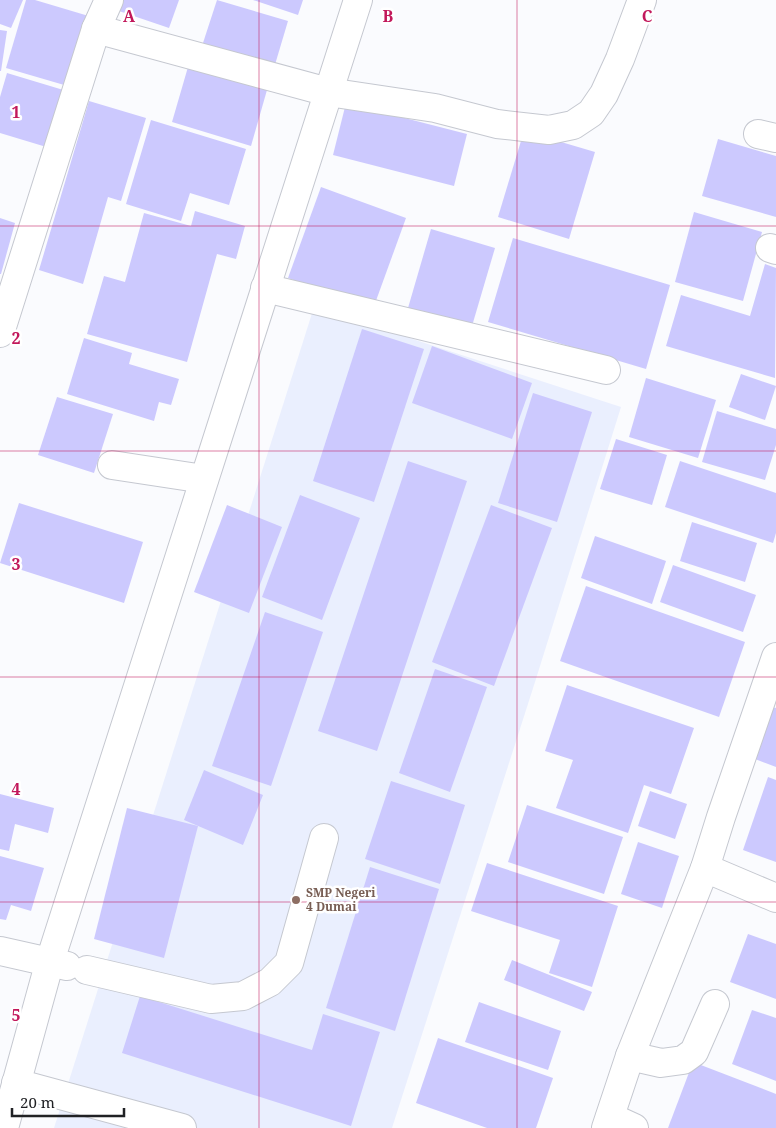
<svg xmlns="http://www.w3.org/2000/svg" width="776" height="1128" font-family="'Noto Serif',serif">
  <rect width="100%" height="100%" fill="#fafbfe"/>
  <path fill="#eaeffe" d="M314,307L621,407L535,682L392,1128H54Z"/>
  <g fill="#ccc9fe">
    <path d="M0,0H23L11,28L0,24Z"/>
    <path d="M26,0H35L92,17L71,87L6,68Z"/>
    <path d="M116,0H179L169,28L113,9Z"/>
    <path d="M217,0L288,21L274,68L202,46Z"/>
    <path d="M253,0H303L298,15Z"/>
    <path d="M0,30L7,31L1,71H0Z"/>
    <path d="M188,67L267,90L251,146L172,122Z"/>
    <path d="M7,73L70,92L53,149L0,133V97Z"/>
    <path d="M89,101L146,118L121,201L108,197L83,284L39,270Z"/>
    <path d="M346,103L467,134L454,186L333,155Z"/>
    <path d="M151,120L246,149L229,205L190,193L181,221L126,204Z"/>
    <path d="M524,131L595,152L569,239L498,217Z"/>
    <path d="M718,139L776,156V217L702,196Z"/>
    <path d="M321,187L406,218L373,309L288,278Z"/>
    <path d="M195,211L245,226L236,259L217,254L187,362L87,334L104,276L125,282L144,213L191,226Z"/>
    <path d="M694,212L762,232L743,301L675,282Z"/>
    <path d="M0,218L15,223L1,274H0Z"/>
    <path d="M431,229L495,248L472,326L408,308Z"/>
    <path d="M513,238L670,285L646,369L488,322Z"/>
    <path d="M765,264L776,268L775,378L666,346L681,295L750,316Z"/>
    <path d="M362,329L424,349L374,502L313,481Z"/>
    <path d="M84,338L132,353L129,364L179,379L171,405L159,402L154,421L67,394Z"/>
    <path d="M432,346L532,383L512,439L412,403Z"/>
    <path d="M741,374L776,386L765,420L729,407Z"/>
    <path d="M646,378L716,400L698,458L629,437Z"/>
    <path d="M533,393L592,412L557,522L498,503Z"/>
    <path d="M57,397L113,414L94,473L38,455Z"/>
    <path d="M717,411L776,429V445L765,480L702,462Z"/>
    <path d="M616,439L667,455L652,505L600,489Z"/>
    <path d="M408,461L467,481L377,751L318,731Z"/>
    <path d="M680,461L776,493V533L773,543L665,507Z"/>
    <path d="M300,495L360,518L322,620L262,597Z"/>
    <path d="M19,503L143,542L124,603L0,563Z"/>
    <path d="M227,505L282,527L249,613L194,592Z"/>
    <path d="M491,505L552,528L494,686L432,662Z"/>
    <path d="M692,522L757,543L745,582L680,561Z"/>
    <path d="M595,536L666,561L652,604L581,578Z"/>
    <path d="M673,565L756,595L743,632L660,602Z"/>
    <path d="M586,586L745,642L719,717L560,661Z"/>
    <path d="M265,612L323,632L271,786L212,766Z"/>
    <path d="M435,669L487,687L450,792L399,773Z"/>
    <path d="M567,685L694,728L671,794L644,785L628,833L556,808L573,760L545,751Z"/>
    <path d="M772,707L776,708V767L755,759Z"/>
    <path d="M204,770L263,795L243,845L184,820Z"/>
    <path d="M768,777L776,780V862L743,850Z"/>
    <path d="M391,781L465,805L440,884L365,859Z"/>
    <path d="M650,791L687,804L675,839L638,826Z"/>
    <path d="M0,794L54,808L48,833L15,824L9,851L0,849Z"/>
    <path d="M527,805L623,837L604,894L508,862Z"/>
    <path d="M127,808L198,826L164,958L94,939Z"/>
    <path d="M638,842L679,856L662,908L621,894Z"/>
    <path d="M0,856L44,868L31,911L11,905L6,920L0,919Z"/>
    <path d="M487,863L618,906L592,987L549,973L560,940L471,911Z"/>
    <path d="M370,867L439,889L395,1031L326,1008Z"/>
    <path d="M748,934L776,944V999L730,982Z"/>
    <path d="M512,960L592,992L584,1011L504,980Z"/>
    <path d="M140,996L312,1050L323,1014L380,1032L351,1126L122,1053Z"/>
    <path d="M479,1002L561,1031L548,1070L465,1042Z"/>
    <path d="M752,1010L776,1018V1081L732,1064Z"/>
    <path d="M438,1038L553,1078L536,1128H487L416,1103Z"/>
    <path d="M693,1062L776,1094V1128H668Z"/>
  </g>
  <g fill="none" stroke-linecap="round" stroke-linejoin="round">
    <defs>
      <g id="minor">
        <path d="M96,29L328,92L435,108L497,124L549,130L573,125L591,113L604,94L620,59L642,0"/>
        <path d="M758,134L776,138"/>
        <path d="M770,248L776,250"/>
        <path d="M265,288L606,370"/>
        <path d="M0,333L96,29L109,0"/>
        <path d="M112,465L204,479"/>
        <path d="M705,868L776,898"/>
        <path d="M0,951L67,966"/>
        <path d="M87,970L211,999L243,996L270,982L289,963L324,838"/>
        <path d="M630,1056L661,1063L683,1060L694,1052L715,1004"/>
        <path d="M16,1083L182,1128"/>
        <path d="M610,1117L634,1128"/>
        <path d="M4,1128L50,961L358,0"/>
        <path d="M606,1128L630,1056L705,868L721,817L776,657"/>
      </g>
    </defs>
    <use href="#minor" stroke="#c5c8d0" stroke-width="30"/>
    <use href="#minor" stroke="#fff" stroke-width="28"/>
  </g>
  <path fill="none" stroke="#c2185b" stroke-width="1" stroke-opacity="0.55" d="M259,0V1128M517,0V1128M0,226H776M0,451H776M0,677H776M0,902H776"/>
  <circle fill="#8d6e63" stroke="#fff" stroke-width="2" cx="296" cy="900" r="5"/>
  <g text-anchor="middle" stroke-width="5" stroke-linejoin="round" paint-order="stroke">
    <g font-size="12" font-weight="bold" fill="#785e54" stroke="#fff" text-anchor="start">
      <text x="306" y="897">SMP Negeri<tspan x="306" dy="14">4 Dumai</tspan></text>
    </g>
  </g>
  <g font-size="16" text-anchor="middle" font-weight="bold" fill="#c2185b" stroke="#fff" stroke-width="5" stroke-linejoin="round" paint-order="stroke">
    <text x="129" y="22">A</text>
    <text x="388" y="22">B</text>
    <text x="647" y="22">C</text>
    <text x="16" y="118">1</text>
    <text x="16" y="344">2</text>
    <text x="16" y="570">3</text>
    <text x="16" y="795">4</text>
    <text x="16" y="1021">5</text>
  </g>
  <path d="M12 1108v8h112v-8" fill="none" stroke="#202124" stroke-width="2.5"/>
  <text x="20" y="1108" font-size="15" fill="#202124" stroke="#ffffff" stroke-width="4" paint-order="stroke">20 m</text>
</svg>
